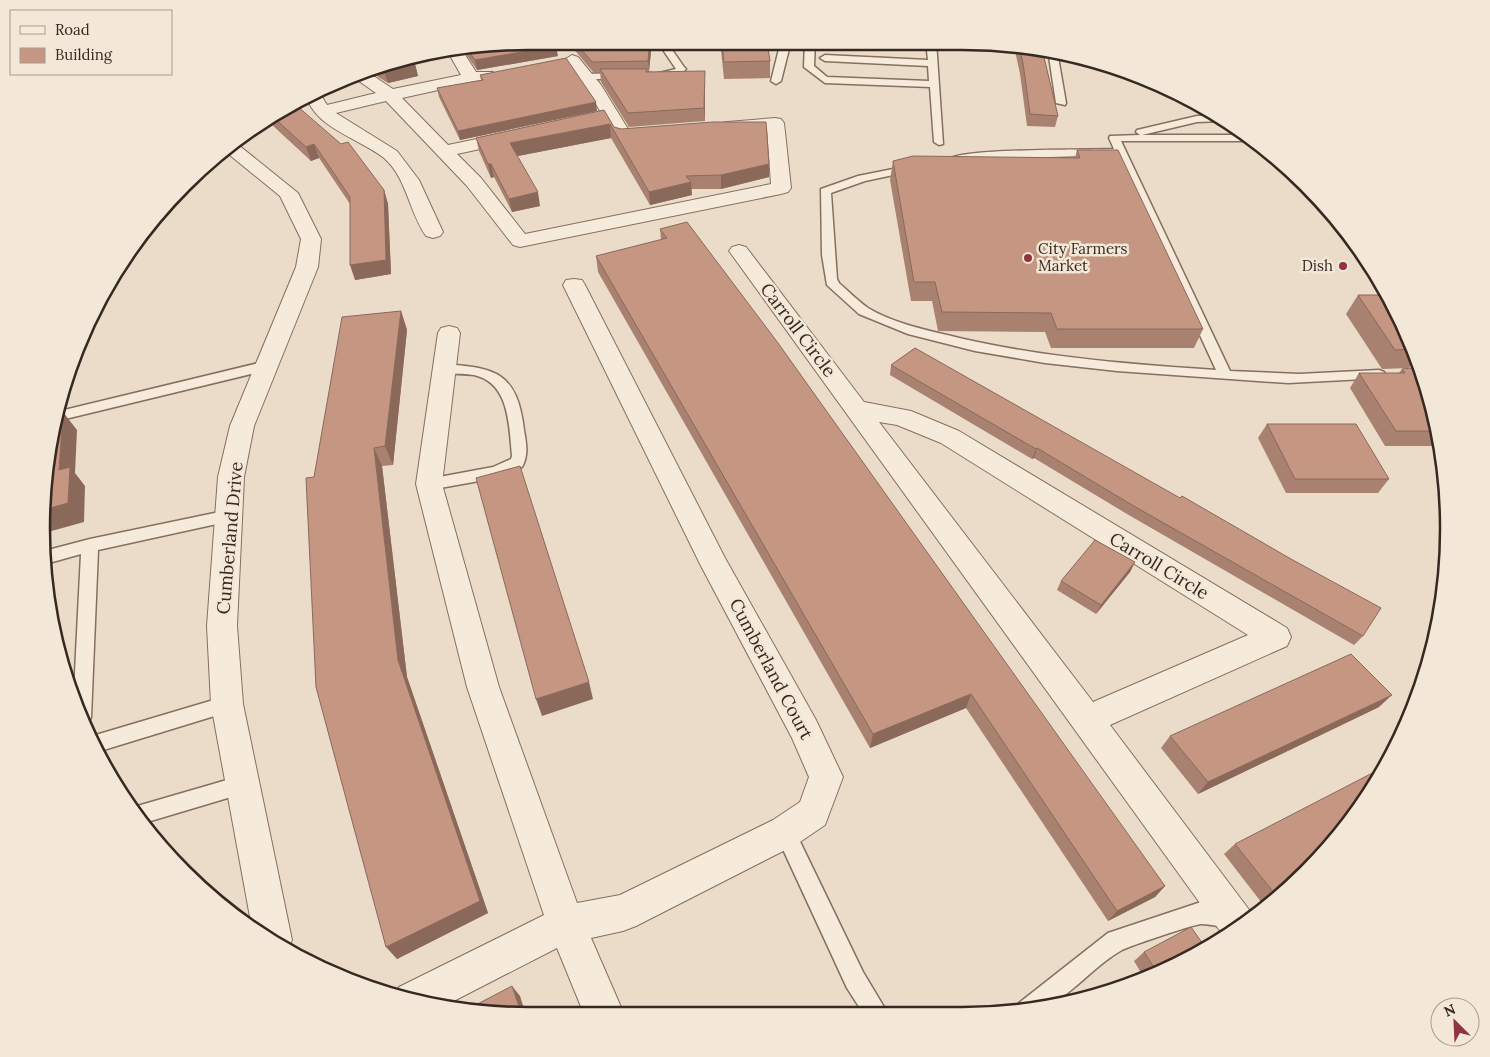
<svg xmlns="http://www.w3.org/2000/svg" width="1490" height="1057" font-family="Lora,serif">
  <rect width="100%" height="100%" fill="#ebdcc9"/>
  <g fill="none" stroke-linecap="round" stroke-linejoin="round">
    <defs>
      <g id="service">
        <path d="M657,41H666L684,67L686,69L680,75L655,78V74L676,69Z"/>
        <path d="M781,41H791L781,81L776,84L771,81Z"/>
        <path d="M805,41H815L814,66L827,77L929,81L928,66L825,61L820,58L825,55L928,60L926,41H936L943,144L939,145L934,142L930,87L825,83L804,67Z"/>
        <path d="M1048,50L1057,51L1066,103L1065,105L1056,103Z"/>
        <path d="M585,74L623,73L628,76L623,79H582V75Z"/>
        <path d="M1197,116H1217L1223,121L1197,122L1142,135H1240L1247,141H1121L1230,371L1299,374L1379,370L1384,372L1386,375L1384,378L1288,383L1117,371L1045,363L975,351L908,334L859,314L827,285L822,255L821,189L858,176L913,165L917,166V170L865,181L831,193L837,279L839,283C848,291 858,301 868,308C891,322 921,329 947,335C1035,357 1126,364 1216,370L1117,155L979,159L952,163L947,160C958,148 1089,150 1114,149L1109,138L1110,136L1140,135L1136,132L1137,130Z"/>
        <path d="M267,361L274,366L272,369L57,421L60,411Z"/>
        <path d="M444,364C496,368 517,372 524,430C526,443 529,455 522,467L496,478L429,490L423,488L421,484L423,480L493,467L511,459L512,456C509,426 510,383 474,375C462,373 450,375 439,372L437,369L439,366Z"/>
        <path d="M229,510L235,512L237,516L235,520L98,550L91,717L89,723L85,724L74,692L81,554L49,563L48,550L90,539Z"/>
        <path d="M227,696L234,698L236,704L234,710L97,752L89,737Z"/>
        <path d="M244,775L251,777L254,784L251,791L144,823L134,807Z"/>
        <path d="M785,822L792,825L863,972L887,1012L863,1013L847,988L775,832L778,825Z"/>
        <path d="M1201,902L1239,909L1242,917L1239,924C1227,931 1215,924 1202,924C1194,924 1130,946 1122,950C1084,971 1065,1011 1016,1012L1019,1003L1108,933Z"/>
      </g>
      <g id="minor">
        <path d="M462,50L476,72H493L495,75L493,78L402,98L448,145L515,131L521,132L524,136L521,140L457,154L481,178L525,234L771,184L767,129L728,132L722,131L719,127L722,123L728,122L775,118L781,119L784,123L791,188L788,192L781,194L520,247L513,245L467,186L386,101L336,113L397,151L419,180L443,232L440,236L433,238L426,236C409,212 407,178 384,158C360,139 321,130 308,101L321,95L327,105L376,93L356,79L369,73L393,89L461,75L448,52Z"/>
        <path d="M572,55L578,57L601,85L628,129H659L662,133L659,137L623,140L617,139L588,91L564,60Z"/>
        <path d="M236,143L298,193L321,239L318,267L254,426L244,477L237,626L243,704L292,940L288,950L252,928L211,704L207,626L218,477L230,426L296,267L301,239L280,196L226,152Z"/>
        <path d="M739,245L746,247L864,402L911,411L959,431L1287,628L1291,637L1287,646L1110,725L1253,915L1223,935L732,255L729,251L732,247ZM879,422L897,425L941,443L1248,635L1093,702Z"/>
        <path d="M574,279L582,280L585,285L725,558L816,720L843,777L825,825L797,844L636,926L623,931L591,938L624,1014H584L557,948L444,1006L395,996L399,987L544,915L467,687L416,484L438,333L441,328L449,326L457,328L460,333L442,484L499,687L577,903L620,895L773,820L800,802L809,777L792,738L700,564L563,285L566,280Z"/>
      </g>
    </defs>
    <use href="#service" stroke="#856f5f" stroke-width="3"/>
    <use href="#minor" stroke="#856f5f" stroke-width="2"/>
    <use href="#service" fill="#f6ebdb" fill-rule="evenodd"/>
    <use href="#minor" fill="#f6ebdb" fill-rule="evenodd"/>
  </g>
  <g fill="#a98170">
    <path d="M528,41L558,56L477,70L463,50Z"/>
    <path d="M567,41H652L649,71L705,84V121L629,127L601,82L600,72H593Z"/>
    <path d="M720,41H767L770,61V78L724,79Z"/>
    <path d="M817,41H927L925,51L817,47Z"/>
    <path d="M1014,46L1042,49L1058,116L1055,127L1027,126L1020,74Z"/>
    <path d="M402,58L415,64L418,76L388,83L378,77L373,71Z"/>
    <path d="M480,75L597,111L460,140L439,97L437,88L481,80Z"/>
    <path d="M297,106L384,190L388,204L391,274L355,280L350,204L319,158L311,161L271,124L269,118Z"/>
    <path d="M604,110L614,127L769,164V177L721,189H691L692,195L650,205L611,138L517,156L540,206L512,212L494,177L491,178L479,151L476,138Z"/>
    <path d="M1077,150L1203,329L1194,348H1051L1045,332L938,331L932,301H911L890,180L893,161L1075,158Z"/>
    <path d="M660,229L1165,886L1155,897L1108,921L966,708L870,748L598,272L596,256L661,240Z"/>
    <path d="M1358,295H1388L1416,358L1409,368L1382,369L1346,314Z"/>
    <path d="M401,311L407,330L393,465L382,466L407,677L488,913L397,959L314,477Z"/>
    <path d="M915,348L1363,636L1354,645L1127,514L1034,458L1032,459L890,375L891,365Z"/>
    <path d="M1402,369L1423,372L1440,446H1385L1350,388L1359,373H1399Z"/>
    <path d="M1267,424L1389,479L1378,493H1286L1258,438Z"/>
    <path d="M1135,562L1130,572L1096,614L1057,590L1061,581Z"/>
    <path d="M1379,707L1198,794L1161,748L1170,736Z"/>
    <path d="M1235,844L1283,895L1265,907L1224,854Z"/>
    <path d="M1144,952L1177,966L1143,976L1134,961Z"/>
  </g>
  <g fill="#8a695b">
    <path d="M650,41H652L649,71L648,61Z"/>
    <path d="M556,46L558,56L477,70L475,60Z"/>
    <path d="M415,64L418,76L388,83L384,71Z"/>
    <path d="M705,71V121L704,108Z"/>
    <path d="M596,102L597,111L460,140L458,131Z"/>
    <path d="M610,124L611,138L513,157L510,143Z"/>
    <path d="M314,144L319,158L311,161L306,147Z"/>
    <path d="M488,164H491L494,177L491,178Z"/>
    <path d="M769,164V177L721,189V175Z"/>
    <path d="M691,182L692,195L650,205L649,192Z"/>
    <path d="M384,190L388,204L391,274L355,280L350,265Z"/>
    <path d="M538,192L540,206L512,212L509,199Z"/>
    <path d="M401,311L407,330L393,465L385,446Z"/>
    <path d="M63,412L77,430L75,473L85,486L84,522L48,532L47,509L59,470Z"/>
    <path d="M374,448L382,466L407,677L488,913L397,959L386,947L398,660Z"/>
    <path d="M1037,448L1034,458L1032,459L1036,449Z"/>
    <path d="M1135,562L1130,572L1096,614L1101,605Z"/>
    <path d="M49,588L56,596V638L51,623Z"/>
    <path d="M589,682L593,699L542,716L536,699Z"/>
    <path d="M971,694L966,708L870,748L873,734Z"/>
    <path d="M1392,695L1379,707L1198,794L1208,782Z"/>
    <path d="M1165,886L1155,897L1108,921L1117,911Z"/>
    <path d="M512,986L520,996L526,1015H522Z"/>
  </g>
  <g fill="#c59682" stroke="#8a695b">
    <path d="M528,41H553L556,46L475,60L467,49Z"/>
    <path d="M574,41H650L648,61L592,62Z"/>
    <path d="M722,41H767L770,61L724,62Z"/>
    <path d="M1019,47L1042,49L1058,116L1030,114L1023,63Z"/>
    <path d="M409,57L415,64L384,71L380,68L402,58Z"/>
    <path d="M566,58L596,102L458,131L437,88L483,80L480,75Z"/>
    <path d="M600,69H647L646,72L705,71L704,108L628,113Z"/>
    <path d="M297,106L341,144L348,142L384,190L386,260L350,265V197L314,144L306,147L273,117Z"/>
    <path d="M604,110L614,127L621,129L713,122H766L769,164L721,175L686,176L691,182L649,192L610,124L510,143L538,192L509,199L491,164H488L476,138Z"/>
    <path d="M1077,150H1118L1203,329H1057L1051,313L942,312L935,282H914L893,161L913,156L1080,158Z"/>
    <path d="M687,222L778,343L1165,886L1117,911L971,694L873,734L596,256L667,238L660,229Z"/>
    <path d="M1358,295H1388L1413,349L1395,350Z"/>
    <path d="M401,311L385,446L374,448L398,660L480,901L386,947L316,687L306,478L314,477L342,317Z"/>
    <path d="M915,348L1180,498L1182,496L1291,559L1381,608L1363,636L1132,505L1037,448L1036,449L891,365Z"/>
    <path d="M1421,367L1423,372L1437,431H1396L1359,373H1405L1402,369Z"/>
    <path d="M60,412H63L59,470L70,467L68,503L47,509L45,465Z"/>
    <path d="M1267,424H1356L1389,479H1295Z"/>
    <path d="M520,466L589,682L536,699L476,478Z"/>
    <path d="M1095,540L1135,562L1101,605L1061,581Z"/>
    <path d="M1351,654L1392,695L1208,782L1170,736Z"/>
    <path d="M1384,767L1348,825L1283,895L1278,898L1235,844Z"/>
    <path d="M1191,927L1205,947L1177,966L1157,972L1144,952Z"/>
    <path d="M512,986L522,1015H497L466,1010Z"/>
  </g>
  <g fill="#8f3440" stroke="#f3e8d7" stroke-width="2">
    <circle cx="1028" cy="258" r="5"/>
    <circle cx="1343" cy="266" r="5"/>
  </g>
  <g text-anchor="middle" stroke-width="5" stroke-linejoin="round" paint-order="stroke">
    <g font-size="15" fill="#372921" stroke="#f3e8d7" text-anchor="start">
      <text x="1038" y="254">City Farmers<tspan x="1038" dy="17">Market</tspan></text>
      <text x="1333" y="271" text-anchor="end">Dish</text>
    </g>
    <g font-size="18" fill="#372921" stroke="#f3e8d7">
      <text transform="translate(798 330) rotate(53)" y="6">Carroll Circle</text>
      <text transform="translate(230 538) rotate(-85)" y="6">Cumberland Drive</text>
      <text transform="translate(1159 566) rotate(31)" y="6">Carroll Circle</text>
      <text transform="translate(771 669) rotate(62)" y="6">Cumberland Court</text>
    </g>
  </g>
  <path d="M0 0H1490V1057H0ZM528 50H962A478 478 0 0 1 1440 528V529A478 478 0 0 1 962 1007H528A478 478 0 0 1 50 529V528A478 478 0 0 1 528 50Z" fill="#f3e8d7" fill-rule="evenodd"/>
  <path fill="none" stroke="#372921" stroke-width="2.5" d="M528 50H962A478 478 0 0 1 1440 528V529A478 478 0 0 1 962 1007H528A478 478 0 0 1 50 529V528A478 478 0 0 1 528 50Z"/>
  <rect x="10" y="10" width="162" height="65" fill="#f3e8d7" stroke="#a89c8e"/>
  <rect x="20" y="26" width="25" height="8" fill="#f6ebdb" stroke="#a89c8e"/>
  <text x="55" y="35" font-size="15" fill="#372921">Road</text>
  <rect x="20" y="48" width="25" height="15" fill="#c59682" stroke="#a89c8e"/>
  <text x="55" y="60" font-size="15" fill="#372921">Building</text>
  <g transform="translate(1455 1022) rotate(336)"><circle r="24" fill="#f3e8d7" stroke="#a89c8e"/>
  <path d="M0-4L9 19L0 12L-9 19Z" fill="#8f3440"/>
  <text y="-8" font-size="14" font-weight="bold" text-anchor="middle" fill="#372921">N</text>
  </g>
</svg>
